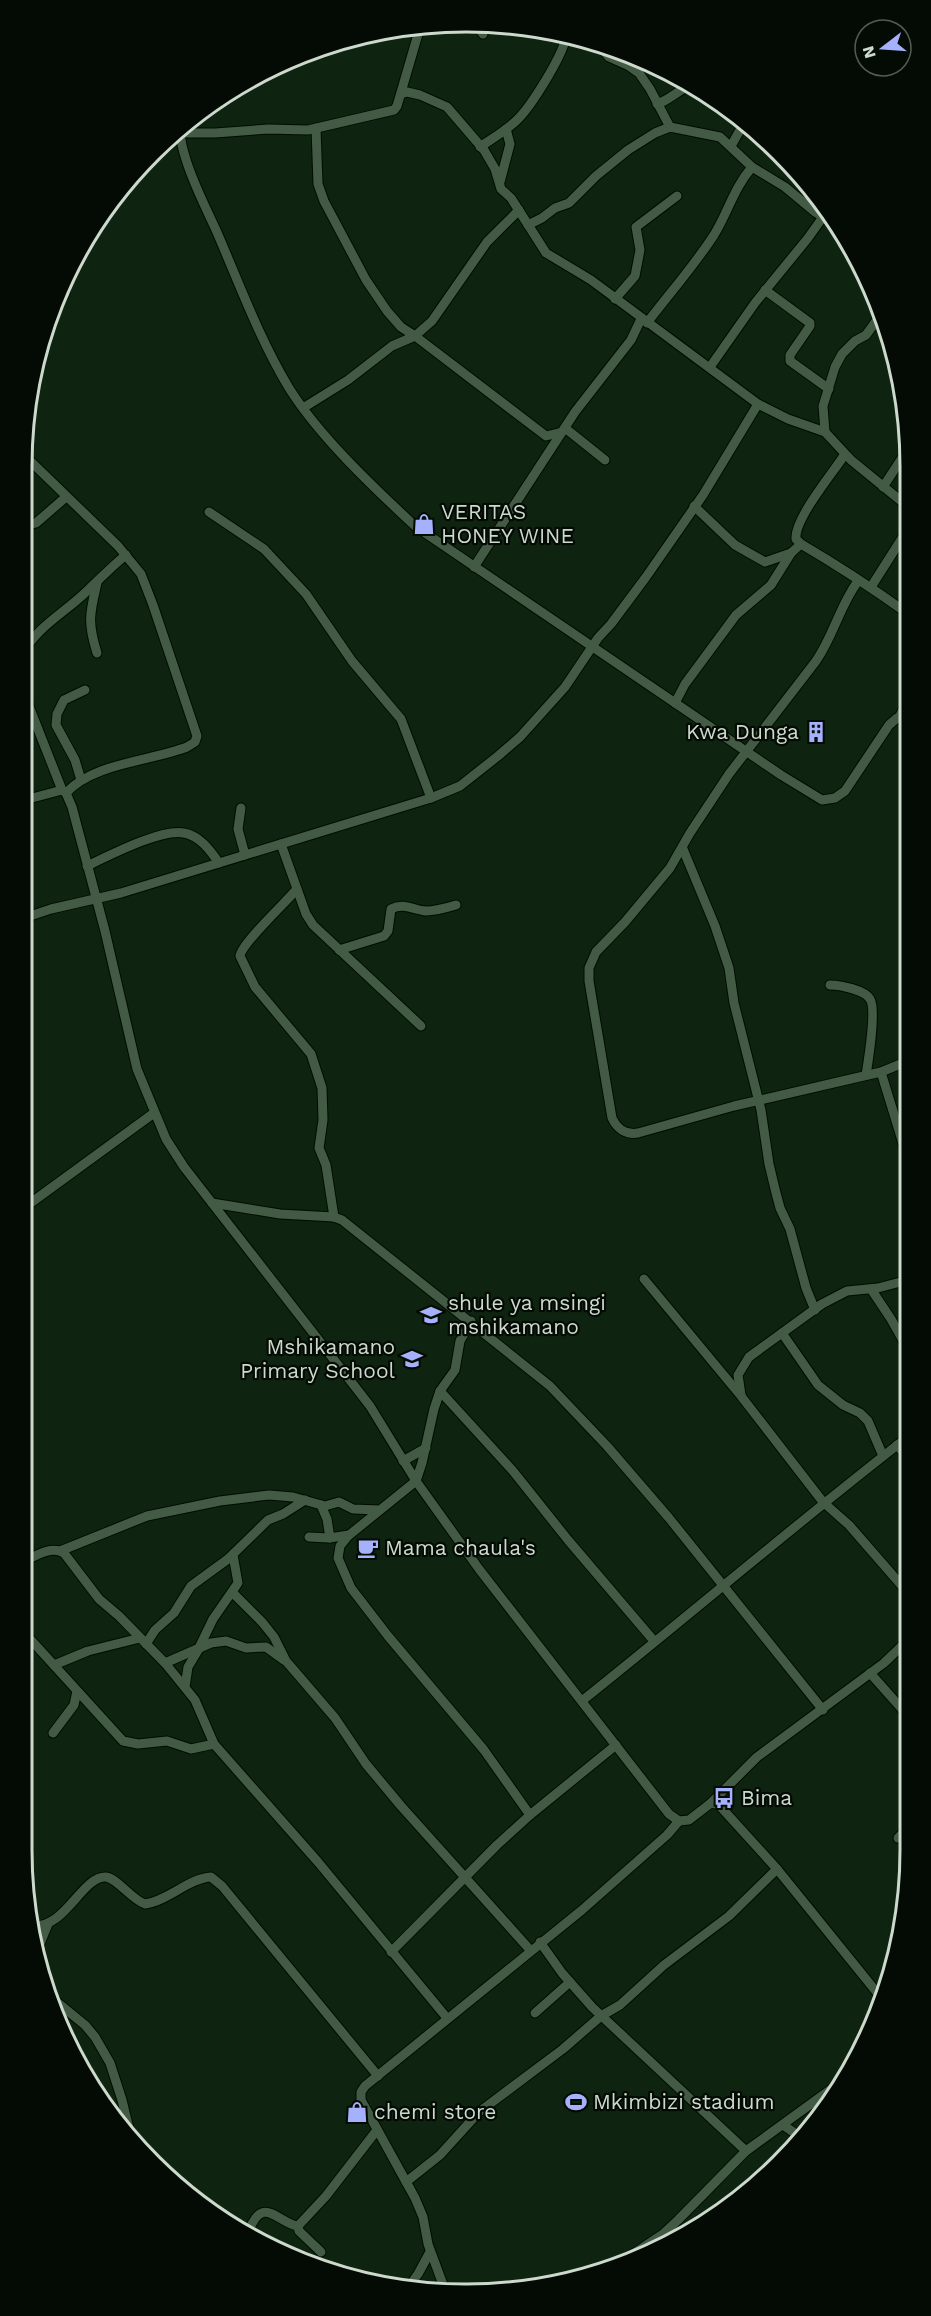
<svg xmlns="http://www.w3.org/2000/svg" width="931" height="2316" font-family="'Work Sans',sans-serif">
  <rect width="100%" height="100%" fill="#0e2411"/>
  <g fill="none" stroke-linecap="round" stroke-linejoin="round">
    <defs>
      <g id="minor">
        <path d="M475,23L483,34"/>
        <path d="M596,42L609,57L629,66L639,73L650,89L670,127"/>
        <path d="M401,94L407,92L420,95L447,107L484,150L495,169L501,189L511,198L546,253L591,280L758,404L788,419L825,432L851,460L906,505"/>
        <path d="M657,104C670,100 678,90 691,85"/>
        <path d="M180,127C179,155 204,204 216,230C239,283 259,338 289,388C319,436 373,487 415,526L781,775L822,800L835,798L845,791L889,725L897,718L907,713"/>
        <path d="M316,128L318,184L324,201L366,280L387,311L401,327L415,336L546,436L562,432"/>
        <path d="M180,133H215L268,129L308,130L394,110L397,106L421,24"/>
        <path d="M731,146L744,123"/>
        <path d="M480,147C493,138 507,130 518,119C531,106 565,53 566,35"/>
        <path d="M500,182L510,144L506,129"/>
        <path d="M528,225L542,218L555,208L569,203L596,176L628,150L655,133L670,127L720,137L752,167L785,187L815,212L834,224"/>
        <path d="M765,290L810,323V326L790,355V361L829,389"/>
        <path d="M615,299L635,276L640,250L636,227L677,196"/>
        <path d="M52,307L65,294L63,282"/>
        <path d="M647,323C669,294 694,266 714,235C728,212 734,188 752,167"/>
        <path d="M710,367L755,303L808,238L823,217"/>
        <path d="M303,408L348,380L392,346L415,336L432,321L487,242L519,210"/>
        <path d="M565,428L605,460"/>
        <path d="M825,432L823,406L835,367L842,354L855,341L866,335L879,317"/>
        <path d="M23,454L118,546L141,574L153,605L197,736L195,742L187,747C151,761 93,763 66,793"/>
        <path d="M845,454C833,473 794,519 796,539L801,544C837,565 872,588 907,613"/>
        <path d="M883,487L906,452"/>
        <path d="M694,506L735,545L765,562L791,553"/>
        <path d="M209,512L264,549L306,594L352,661L401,719L431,798"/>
        <path d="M21,527L36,523L66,497"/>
        <path d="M474,567L575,412L631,340L641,319"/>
        <path d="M858,581C839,607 834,635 816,661L729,774L690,833L670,868L625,922L596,952L589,968V981L612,1118C617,1129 626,1135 638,1133L734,1106L881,1072L908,1061"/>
        <path d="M871,587L906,532"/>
        <path d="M97,653C87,621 90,613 97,583"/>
        <path d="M21,656C37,626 65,613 88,590C101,578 112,566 126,555"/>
        <path d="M21,686L62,790"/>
        <path d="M675,703L685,684L736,615L771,585L791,553L801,544"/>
        <path d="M900,716L907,701"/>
        <path d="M81,780L75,760L56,725L57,714L64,700L85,690"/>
        <path d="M21,801L62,790L66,793L72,807L105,931L137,1069L166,1139L184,1167L370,1406L416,1481L479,1569L669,1814L679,1821L689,1820L711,1803L719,1805L777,1869L883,2000"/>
        <path d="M241,808L238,829L245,855"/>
        <path d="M281,844L306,914L313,925L421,1026"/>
        <path d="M683,849L715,926L729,968L734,1003L761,1110L769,1164L775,1189L780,1208L790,1229L806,1288L815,1310"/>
        <path d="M87,866C108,856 162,828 184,833C200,836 210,850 219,863"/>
        <path d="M297,889C286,902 241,944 240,956L255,987L311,1054L322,1088L323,1120L319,1148L326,1165L334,1217"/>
        <path d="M21,919L51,909L121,893L431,798L460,786L498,756L520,737L565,687L598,638L611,624L646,577L703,495L758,404"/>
        <path d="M339,950L384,936L388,931L391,909C404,902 413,910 426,911C435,911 446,908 456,905"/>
        <path d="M830,985C840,985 865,990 870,999C877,1009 868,1062 866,1075"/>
        <path d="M881,1072L908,1160"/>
        <path d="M212,1203L280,1214L334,1217L342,1220L550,1386L607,1446L669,1518L823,1710"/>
        <path d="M21,1210L154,1113"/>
        <path d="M644,1279L741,1396L823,1502L849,1525L909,1594"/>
        <path d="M871,1289L891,1319L909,1351"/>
        <path d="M471,1321L460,1341L455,1370L440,1391L434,1409L422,1463L416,1481L348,1536L340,1546L338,1558L351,1588L388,1636L484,1750L530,1815"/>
        <path d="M782,1333L818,1385L843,1405L860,1413L868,1421L883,1456"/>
        <path d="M440,1391L513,1471L568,1540L654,1641"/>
        <path d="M741,1395L738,1375L749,1357L822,1304L847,1291L878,1288L908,1280"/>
        <path d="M897,1445L909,1459"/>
        <path d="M403,1461L426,1448"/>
        <path d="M321,1505L327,1519L330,1538"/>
        <path d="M309,1537L329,1538L349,1535"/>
        <path d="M60,1551L147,1516L220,1501L269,1495L293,1497L325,1506L339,1502L353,1509L379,1510"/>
        <path d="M21,1563C34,1557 50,1545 64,1553L99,1599L119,1616L165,1663L195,1700L214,1744L318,1862L447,2018"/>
        <path d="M232,1592L262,1622L274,1637L286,1661L335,1718L366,1764L401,1806L531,1951"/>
        <path d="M21,1629L123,1741L138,1744L167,1741L191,1749L214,1744"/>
        <path d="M146,1644L155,1630L174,1613L191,1586L228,1559L268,1520L283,1514L305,1500"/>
        <path d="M165,1663L211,1643L226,1641L246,1648L266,1647L284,1660"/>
        <path d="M54,1665L88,1651L140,1638"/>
        <path d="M870,1673L910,1718"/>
        <path d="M185,1687L188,1667L197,1652L213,1619L238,1583L233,1555"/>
        <path d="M583,1700C692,1613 798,1522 909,1436"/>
        <path d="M53,1733L74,1705L77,1691"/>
        <path d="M711,1803L757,1757L884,1663L909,1639"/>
        <path d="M898,1838L910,1826"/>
        <path d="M48,1924L39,1946L44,1982L51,1996L58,2003L85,2025L95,2037L110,2063L122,2100L133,2145"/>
        <path d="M33,1926C66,1928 82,1876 106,1877C117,1878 132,1900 145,1904C168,1901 189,1878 211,1877L222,1886L378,2076"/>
        <path d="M540,1942L562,1973L592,2007L746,2151"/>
        <path d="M391,1952L497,1845L530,1815L616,1745"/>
        <path d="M535,2013L570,1982"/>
        <path d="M783,2125L802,2138"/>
        <path d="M406,2182L440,2155L479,2112L563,2049L601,2016L620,2005L664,1965L729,1916L777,1869"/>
        <path d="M247,2237C261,2190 278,2224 298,2226"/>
        <path d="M321,2252L299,2231L298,2226L326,2196L377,2130"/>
        <path d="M627,2258L663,2234L678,2220L746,2151L837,2085"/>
        <path d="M445,2290L428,2244L423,2217L415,2198L361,2100V2092L365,2086L582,1910L667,1835L679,1821"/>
        <path d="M406,2291L418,2274L430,2252"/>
      </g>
    </defs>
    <use href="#minor" stroke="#000d01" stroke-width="11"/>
    <use href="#minor" stroke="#435a45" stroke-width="9"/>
  </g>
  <defs>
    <symbol id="shop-bare" viewBox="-9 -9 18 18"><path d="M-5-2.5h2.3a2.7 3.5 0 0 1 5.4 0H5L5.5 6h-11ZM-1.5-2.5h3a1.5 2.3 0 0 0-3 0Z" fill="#a6b1fc" stroke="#040b04" stroke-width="2.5" paint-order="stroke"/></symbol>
    <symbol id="building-bare" viewBox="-9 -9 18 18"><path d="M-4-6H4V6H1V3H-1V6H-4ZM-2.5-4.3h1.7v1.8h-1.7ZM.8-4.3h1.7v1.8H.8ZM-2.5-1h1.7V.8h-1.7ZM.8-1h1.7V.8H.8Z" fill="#a6b1fc" stroke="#040b04" stroke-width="2.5" paint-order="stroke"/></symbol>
    <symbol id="school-bare" viewBox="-9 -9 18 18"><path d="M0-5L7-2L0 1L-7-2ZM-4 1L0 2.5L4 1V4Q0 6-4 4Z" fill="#a6b1fc" stroke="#040b04" stroke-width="2.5" paint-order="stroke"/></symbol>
    <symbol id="cafe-bare" viewBox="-9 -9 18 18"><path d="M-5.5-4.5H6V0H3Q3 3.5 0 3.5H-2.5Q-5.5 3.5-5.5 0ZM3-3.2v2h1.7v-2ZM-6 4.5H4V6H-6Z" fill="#a6b1fc" stroke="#040b04" stroke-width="2.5" paint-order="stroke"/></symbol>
    <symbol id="bus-bare" viewBox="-9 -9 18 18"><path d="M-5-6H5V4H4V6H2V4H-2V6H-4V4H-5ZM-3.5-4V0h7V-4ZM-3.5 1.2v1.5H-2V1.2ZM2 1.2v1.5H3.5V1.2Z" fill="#a6b1fc" stroke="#040b04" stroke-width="2.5" paint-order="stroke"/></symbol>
    <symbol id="stadium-bare" viewBox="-9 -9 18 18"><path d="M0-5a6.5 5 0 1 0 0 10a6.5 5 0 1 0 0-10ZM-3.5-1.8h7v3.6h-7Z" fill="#a6b1fc" stroke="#040b04" stroke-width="2.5" paint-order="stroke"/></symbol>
  </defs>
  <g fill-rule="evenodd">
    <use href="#shop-bare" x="409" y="509" width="30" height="30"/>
    <use href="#building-bare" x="801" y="717" width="30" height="30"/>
    <use href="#school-bare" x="416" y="1300" width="30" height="30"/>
    <use href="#school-bare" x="397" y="1344" width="30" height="30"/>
    <use href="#cafe-bare" x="353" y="1533" width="30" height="30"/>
    <use href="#bus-bare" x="709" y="1783" width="30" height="30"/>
    <use href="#stadium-bare" x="561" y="2087" width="30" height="30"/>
    <use href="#shop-bare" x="342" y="2097" width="30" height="30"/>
  </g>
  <g text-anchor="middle" stroke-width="4.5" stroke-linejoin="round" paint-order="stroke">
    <g font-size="21" fill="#ccd9cc" stroke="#040b04" text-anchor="start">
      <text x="441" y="519">VERITAS<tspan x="441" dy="24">HONEY WINE</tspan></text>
      <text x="799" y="739" text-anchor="end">Kwa Dunga</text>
      <text x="448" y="1310">shule ya msingi<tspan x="448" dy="24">mshikamano</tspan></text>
      <text x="395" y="1354" text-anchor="end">Mshikamano<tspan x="395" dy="24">Primary School</tspan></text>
      <text x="385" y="1555">Mama chaula's</text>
      <text x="741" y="1805">Bima</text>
      <text x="593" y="2109">Mkimbizi stadium</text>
      <text x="374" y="2119">chemi store</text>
    </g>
  </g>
  <path d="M0 0H931V2316H0ZM466 32H466A434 434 0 0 1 900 466V1850A434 434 0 0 1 466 2284H466A434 434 0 0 1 32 1850V466A434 434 0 0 1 466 32Z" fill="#040b04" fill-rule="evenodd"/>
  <path fill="none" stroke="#ccd9cc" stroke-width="3" d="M466 32H466A434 434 0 0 1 900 466V1850A434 434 0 0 1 466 2284H466A434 434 0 0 1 32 1850V466A434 434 0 0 1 466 32Z"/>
  <g transform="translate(883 48) rotate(253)"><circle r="28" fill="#040b04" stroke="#545d54" stroke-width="1.5"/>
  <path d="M0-4.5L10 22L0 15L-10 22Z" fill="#a6b1fc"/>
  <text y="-9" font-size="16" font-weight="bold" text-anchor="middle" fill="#ccd9cc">N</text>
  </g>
</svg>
